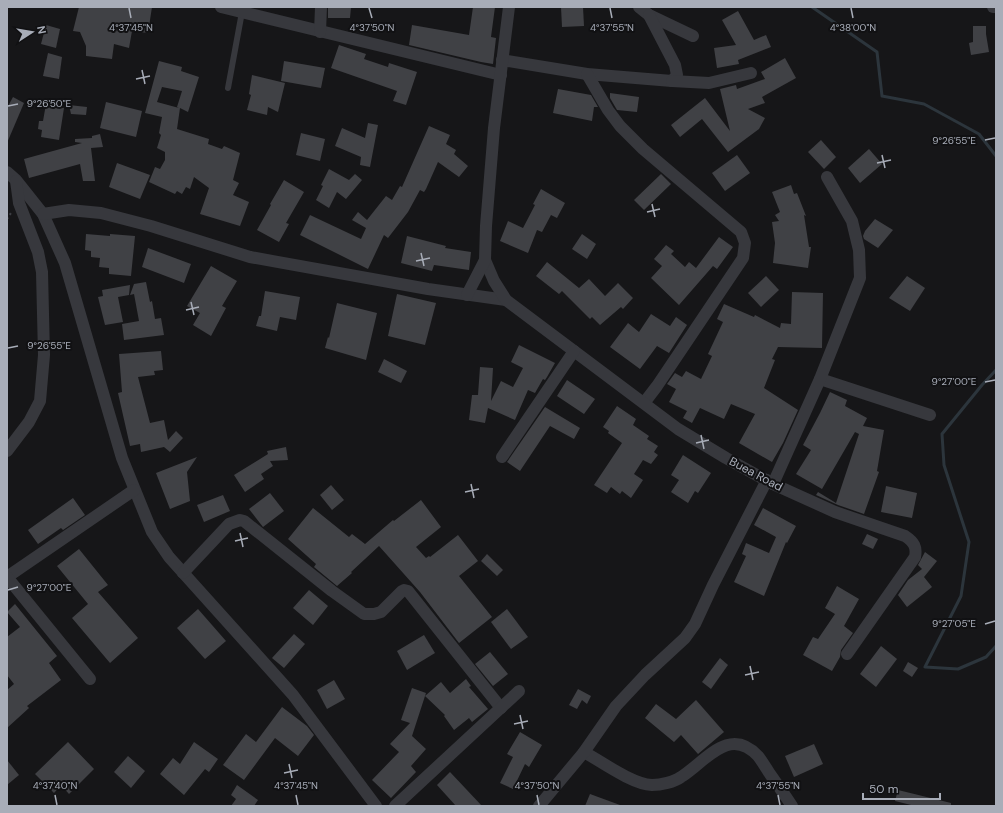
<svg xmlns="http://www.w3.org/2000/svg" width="1003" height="813" font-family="'DM Sans',sans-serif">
  <rect width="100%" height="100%" fill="#161618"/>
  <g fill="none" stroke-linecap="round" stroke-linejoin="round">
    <g stroke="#2c353c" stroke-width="3">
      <path d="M812,7L877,52L882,96L924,104L979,134L996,156"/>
      <path d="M996,370L982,385L942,434L944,465L969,542L961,596L925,667L958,669L986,657L996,646"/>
    </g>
  </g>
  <g fill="#404145" fill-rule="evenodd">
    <path d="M79,7H152L148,33L132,31L129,48L114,44L112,59L86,56V46L80,32L73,31Z"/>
    <path d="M328,7H351L350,18H328Z"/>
    <path d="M473,7H495L491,37L496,38L493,64L481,62L409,45L412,25L469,35Z"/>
    <path d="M561,7H583L584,26L562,27Z"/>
    <path d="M738,11L754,40L766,35L771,47L738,60L739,64L717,68L714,48L736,45L722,20Z"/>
    <path d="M46,25L60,29L56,48L41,44Z"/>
    <path d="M973,26H986V34L989,52L971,55L969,43L973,42Z"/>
    <path d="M339,45L366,54L364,59L388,67L389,63L417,72L406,105L393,101L397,91L331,68Z"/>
    <path d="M48,53L62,57L59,79L43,76Z"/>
    <path d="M785,58L796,78L762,97L765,103L748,109L765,118L759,129L728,152L702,119L680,137L671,125L705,98L730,131L720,89L736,85L737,89L765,79L761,72Z"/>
    <path d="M159,61L182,67L181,71L199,77L188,112L180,108L177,129L209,139L208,144L222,149L224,146L240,153L233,180L239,183L233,195L249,202L240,226L200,214L209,188L194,177L190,189L186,187L182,194L177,191L175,194L149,182L155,167L160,169L165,160V152L157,148L161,135L159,133L162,117L145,113ZM162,87L182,91L177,107L179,108L157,102Z"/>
    <path d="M284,61L325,68L321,88L281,81Z"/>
    <path d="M252,75L285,83L278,112L268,107L267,115L247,110L251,95L249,94Z"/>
    <path d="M558,89L591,95L598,107H594L592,121L553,113Z"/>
    <path d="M610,93L639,97L637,112L617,110L610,98Z"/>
    <path d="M13,97L24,103L7,143V108Z"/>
    <path d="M106,102L142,111L136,137L100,128Z"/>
    <path d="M46,104L64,108L59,140L41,137L42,130L38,129L39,121H43Z"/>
    <path d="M69,105L87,107L86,115L71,114Z"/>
    <path d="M368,123L378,125L370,167L360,165L361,157L335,146L342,128L365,138Z"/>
    <path d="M429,126L450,135L446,144L456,150L454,154L468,166L459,177L438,162L426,189L424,192L420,190L408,212L388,238L384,235L368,269L300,235L310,215L361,239L366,228L352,220L358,212L367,220L386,196L392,200L400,186L402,187Z"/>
    <path d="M301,133L325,139L320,161L296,155Z"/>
    <path d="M100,134L103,147L91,148L95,181H83L80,164L29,178L24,159L82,143L75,142V139L92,138V136Z"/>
    <path d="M821,140L836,157L824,169L808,152Z"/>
    <path d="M869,149L882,164L860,183L848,168Z"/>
    <path d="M737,155L750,173L725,191L712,173Z"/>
    <path d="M117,163L150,175L140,199L109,187Z"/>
    <path d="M329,169L349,180L355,174L362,180L346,199L337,192L329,208L316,200L323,186L321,185Z"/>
    <path d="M661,174L671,184L644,210L634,200Z"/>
    <path d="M284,180L304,192L286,223L289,224L279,242L257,230L271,205L270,204Z"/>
    <path d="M791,185L794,194L797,193L806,216L804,215L809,247H811L808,268L773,263L775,243L772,222L779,221L775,215L780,212L772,192Z"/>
    <path d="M541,189L565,203L557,218L551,215L542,232L537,230L528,253L500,241L508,221L523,228L535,205L533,204Z"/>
    <path d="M875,219L893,230L878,248L864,239L863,236L865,231Z"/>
    <path d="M86,234L110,236V234L135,236L131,276L109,274V268L99,267L100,258L91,257V251L85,250Z"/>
    <path d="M582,234L596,244L587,259L572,249Z"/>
    <path d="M407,236L446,246L445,248L471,252L469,270L434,265L432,271L401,263Z"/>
    <path d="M719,237L733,247L717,269L713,266L679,305L651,278L662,266L654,259L666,245L674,251L671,254L685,267L689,262L696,268Z"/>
    <path d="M148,248L191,264L184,283L142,267Z"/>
    <path d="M547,262L579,288L589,279L605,296L618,283L633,298L623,309L621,307L600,325L592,317L590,319L562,291L559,294L536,276Z"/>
    <path d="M211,266L237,281L222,306L226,308L211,336L193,325L200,313L187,306Z"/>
    <path d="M766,276L779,290L761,307L748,293Z"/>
    <path d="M907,276L925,288L910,311L889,298Z"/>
    <path d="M146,282L150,302L152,301L155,319L161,318L164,335L124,340L122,324L139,321L134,294L130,295L134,284Z"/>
    <path d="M130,285L129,295L118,297L123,322L105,325L98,297L103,296L102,290Z"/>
    <path d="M265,291L300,297L296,320L280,317L277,331L256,326L259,316H261Z"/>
    <path d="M792,292L823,293L822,348L778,347L772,359L775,360L764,388L798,410L783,443L772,462L739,443L755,414L731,404L724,419L700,408L692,423L683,418L687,411L669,402L676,389L667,384L675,373L682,377L686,371L701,379L712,356L708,354L723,322L717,319L724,304L754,317L755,315L780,328L781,323L791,324Z"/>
    <path d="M397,294L436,303L425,345L388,336Z"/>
    <path d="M337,303L377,313L366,360L325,348L328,337L329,338Z"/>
    <path d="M651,314L670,326L676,317L687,325L669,353L657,346L640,369L610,347L628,323L639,332Z"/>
    <path d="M519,345L555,363L547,377L545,380L543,379L535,393L528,390L515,420L488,408L485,423L469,420L472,395H478L480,367L493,368L491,401L501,381L513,387L523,368L511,362Z"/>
    <path d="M161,351L163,370L154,371L155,375L138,377L150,423L164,420L168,440L176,431L183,438L170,452L164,447L141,452L140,444L130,446L118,393L122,392L119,354Z"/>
    <path d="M384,359L407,371L401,383L378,372Z"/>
    <path d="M567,380L595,399L584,414L557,396Z"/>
    <path d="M830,392L847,400L845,406L867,418L863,426L884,430L877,471L879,472L864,514L838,505L816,495L818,492L836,503L859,434L855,432L822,489L796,474L811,450L803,445L820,413Z"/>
    <path d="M617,406L636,419L633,425L649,436L647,439L658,446L654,452L658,455L651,464L643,460L634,474L643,480L631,498L622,491L620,494L611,487L607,493L594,485L622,443L608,433L609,431L603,427Z"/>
    <path d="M545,407L580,428L574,439L550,426L520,471L507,462Z"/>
    <path d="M286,447L288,460L270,461L273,466L261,474L264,479L245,492L234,475L268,454L267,451Z"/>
    <path d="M683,455L711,473L698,493L695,491L688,503L671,492L679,480L671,475Z"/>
    <path d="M197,457L187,472L190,501L170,509L156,473Z"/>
    <path d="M331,485L344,500L332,510L320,495Z"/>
    <path d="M886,486L917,493L912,518L881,512Z"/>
    <path d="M270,493L284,511L263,527L249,509Z"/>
    <path d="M223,495L230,511L204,522L197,505Z"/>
    <path d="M73,498L85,515L63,530L61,528L38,544L28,530Z"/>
    <path d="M421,500L441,527L416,547L426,558L429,556L430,557L458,535L478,561L459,576L492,617L459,643L420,592L379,546L351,572L352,573L337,586L314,567L316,564L288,539L313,508L349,537L352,534L365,544L393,520L394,521Z"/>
    <path d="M763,508L796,526L787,543L786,542L764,596L734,582L746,556L742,554L746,543L769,553L776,537L754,525Z"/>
    <path d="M867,534L878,539L873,549L862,544Z"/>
    <path d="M79,549L108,585L98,592L138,638L110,663L72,618L88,604L57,566Z"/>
    <path d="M925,552L937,561L924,577L932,587L907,607L898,595L908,580L922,569L918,565Z"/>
    <path d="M487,554L503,570L497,576L481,561Z"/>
    <path d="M837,586L859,599L844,626L853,633L841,650L840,657L832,671L803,655L813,637L818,639L835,614L825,608Z"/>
    <path d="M309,590L328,606L313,625L293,608Z"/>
    <path d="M15,604L57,656L49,663L61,680L27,706L29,708L7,728V690L14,684L7,675V637L20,627L7,612Z"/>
    <path d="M198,609L226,641L205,659L177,628Z"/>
    <path d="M507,609L528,637L511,649L491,622Z"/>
    <path d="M294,634L305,644L284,668L272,658Z"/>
    <path d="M424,635L435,653L407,670L397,651Z"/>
    <path d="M881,646L897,659L876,687L860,674Z"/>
    <path d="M490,652L508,674L493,686L475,664Z"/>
    <path d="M720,658L728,665L711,689L702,682Z"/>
    <path d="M908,662L918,668L912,677L903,671Z"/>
    <path d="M466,679L471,686L469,687L488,709L472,722L469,718L454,730L444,716L445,715L425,696L412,736L426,749L411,766L416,772L391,798L372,780L399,752L390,744L410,723L401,720L412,688L426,693L425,696L441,682L450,693Z"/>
    <path d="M334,680L345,699L327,709L317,690Z"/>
    <path d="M578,689L591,696L587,704L582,700L577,709L569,705Z"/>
    <path d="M696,700L724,732L698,754L681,735L674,742L645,718L656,704L676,719Z"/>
    <path d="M282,707L307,726L314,735L298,756L275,738L244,780L223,765L246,734L256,742Z"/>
    <path d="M520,732L542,745L529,767L525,764L513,789L500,783L513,757L507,754Z"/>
    <path d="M68,742L94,769L69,794L61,785L54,793L35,774Z"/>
    <path d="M194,742L218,759L209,772L205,769L184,795L160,774L173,758L180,764Z"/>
    <path d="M814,744L823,764L794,777L785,756Z"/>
    <path d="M128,756L145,771L131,788L114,772Z"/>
    <path d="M7,760L19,775L7,785Z"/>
    <path d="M450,772L482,806H456L437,785Z"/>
    <path d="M237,785L258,800L254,806H231L236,799L231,795Z"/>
    <path d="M898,790L951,803V806H915L895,801Z"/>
    <path d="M590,794L620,805V806H585Z"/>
  </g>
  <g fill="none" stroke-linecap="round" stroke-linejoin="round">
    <path stroke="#3d3f44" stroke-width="2" stroke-dasharray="2 3" stroke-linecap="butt" d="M7,219L11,213"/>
    <path stroke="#37383d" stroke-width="6" d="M228,88L242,12"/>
    <g stroke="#37383d" stroke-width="12">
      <path d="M221,7L501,75"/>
      <path d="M639,7L649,15L693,36"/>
      <path d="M993,7H996"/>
      <path d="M320,32L321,7"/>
      <path d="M502,60L587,74L672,81L677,75L675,65L649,15"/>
      <path d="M587,74L608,110L620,126L643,149L741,232L745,243L743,258L657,386L644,403"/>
      <path d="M672,81L709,83L751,73"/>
      <path d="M7,172L16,180L43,214L65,263L122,458L152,532L169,557L293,695L376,806"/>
      <path d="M43,214L69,210L101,213L151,226L250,257L428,289L506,300"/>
      <path d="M485,260L494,281L506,300L678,429L726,458L773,484L835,512L905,536C914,542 917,547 915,557L847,654"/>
      <path d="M467,295L485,260L486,226L494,128L509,7"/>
      <path d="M820,379L930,415"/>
      <path d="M7,451L29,422L40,401L44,355L42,272L38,252L19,203L16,181"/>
      <path d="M502,457L574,351"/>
      <path d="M773,484L820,379L860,278L859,250L852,221L827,177"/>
      <path d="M183,573L229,524L240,520L244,521L332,591L364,614H374L381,612L402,591L404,590L408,591L501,708"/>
      <path d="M7,577L134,490"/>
      <path d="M7,577L90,679"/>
      <path d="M584,752C602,762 632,784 652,785C661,785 674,782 681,777C705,762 729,725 758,756C762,761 766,768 770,774C777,784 785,795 792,806"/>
      <path d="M395,806L519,691"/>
      <path d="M539,806L584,752L616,706L645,675L685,638L695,624L713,585L767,480"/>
    </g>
  </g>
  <path fill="none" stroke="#a8adb8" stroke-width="1.5" d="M129,8L131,18M369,8L372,18M610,8L612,18M851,8L853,18M142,70L145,84M136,79L150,76M8,106L18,104M985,140L995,138M882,155L885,168M877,163L891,160M652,204L655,217M647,212L660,209M421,253L424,266M416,261L430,258M191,302L194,315M186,310L199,307M8,348L18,346M985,382L995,380M701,435L704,449M696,443L709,440M471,484L474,498M465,492L479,489M240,533L243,547M235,541L248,538M8,590L18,587M985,624L995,621M750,666L753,680M745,675L759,672M520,715L523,729M514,724L528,721M289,764L292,778M284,773L298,770M55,795L57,805M296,795L298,805M537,795L539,805M778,795L780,805"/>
  <g text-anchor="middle" stroke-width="4" stroke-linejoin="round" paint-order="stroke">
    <g font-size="12" fill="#a8adb8" stroke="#111113">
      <text transform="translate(756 474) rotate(28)" y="4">Buea Road</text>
    </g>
  </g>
  <g font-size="10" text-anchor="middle" fill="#a8adb8" stroke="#111113" stroke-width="4" stroke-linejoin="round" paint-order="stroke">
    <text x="131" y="31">4°37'45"N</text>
    <text x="372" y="31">4°37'50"N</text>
    <text x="612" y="31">4°37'55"N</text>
    <text x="853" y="31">4°38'00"N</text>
    <text x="49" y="107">9°26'50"E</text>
    <text x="954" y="144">9°26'55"E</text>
    <text x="49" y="349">9°26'55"E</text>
    <text x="954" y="385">9°27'00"E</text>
    <text x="49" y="591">9°27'00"E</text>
    <text x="954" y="627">9°27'05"E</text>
    <text x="55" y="789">4°37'40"N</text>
    <text x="296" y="789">4°37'45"N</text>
    <text x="537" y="789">4°37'50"N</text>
    <text x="778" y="789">4°37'55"N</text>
  </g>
  <rect width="1003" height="813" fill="none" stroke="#a8adb8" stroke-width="16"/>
  <g transform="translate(32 32) rotate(78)" stroke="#111113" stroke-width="3" paint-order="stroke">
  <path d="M0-3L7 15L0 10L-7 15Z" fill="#a8adb8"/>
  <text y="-6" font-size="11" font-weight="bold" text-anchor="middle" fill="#a8adb8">N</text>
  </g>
  <path d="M863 793v6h77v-6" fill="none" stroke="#a8adb8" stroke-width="2"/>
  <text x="869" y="793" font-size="12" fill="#a8adb8" stroke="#111113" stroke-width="3" paint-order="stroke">50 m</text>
</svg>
